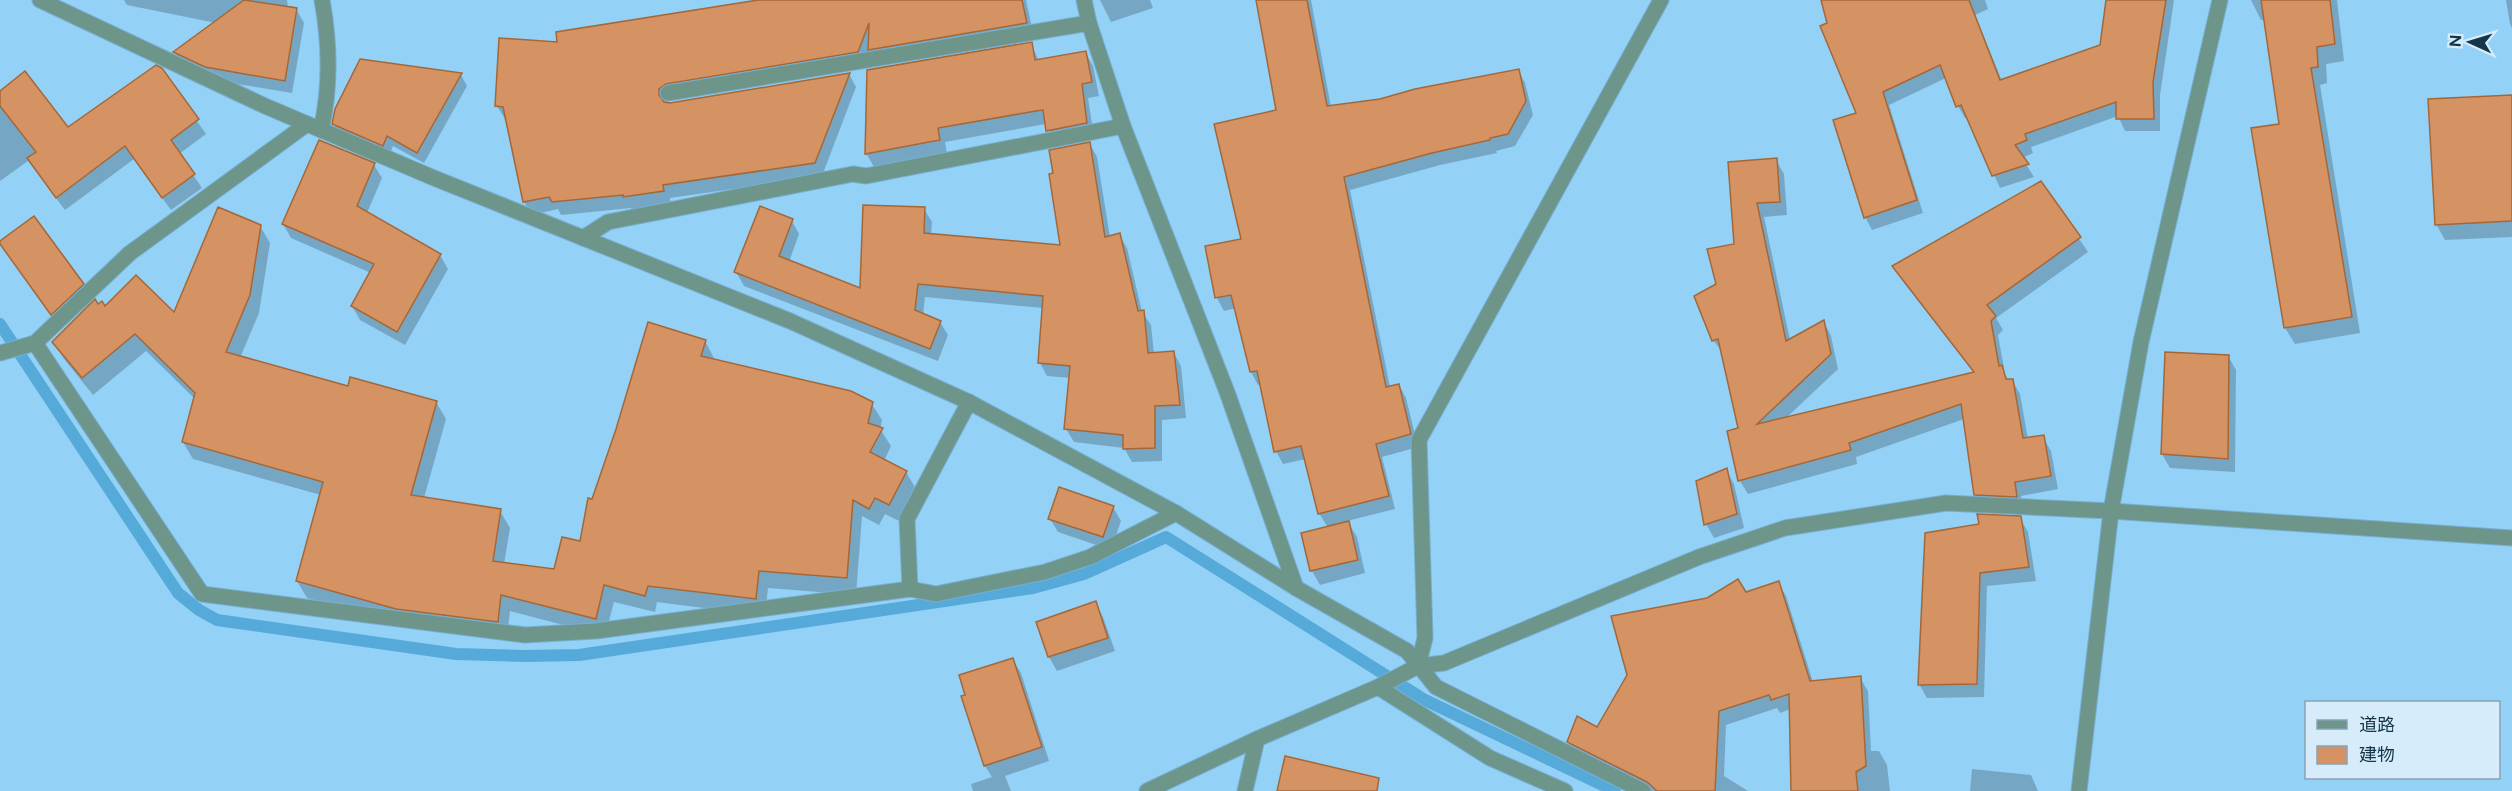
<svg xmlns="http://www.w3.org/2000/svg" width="2512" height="791" font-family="Figtree,'Noto Sans JP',sans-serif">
  <rect width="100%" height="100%" fill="#93d1f7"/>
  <g fill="#0003">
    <path d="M124,0H287L288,8L296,9L304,23L292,93L213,80L183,66L175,52L216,23L127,5Z"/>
    <path d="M764,0H1026L1034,37L877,63L870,51L865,65L670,98L667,104L849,74L856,87L822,176L670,198L671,204L632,210L631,208L561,215L558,209L532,215L524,202L507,120L505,119L497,106L559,43Z"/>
    <path d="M1100,0H1150L1153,8L1111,22Z"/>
    <path d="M1257,0H1311L1331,107L1380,101L1518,70L1525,83L1533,115L1515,146L1496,151L1497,153L1440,165L1350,190L1390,387L1399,385L1406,398L1418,447L1382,457L1395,509L1347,521L1357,537L1365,573L1320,585L1312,571L1302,534L1328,528L1319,513L1306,459L1283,464L1276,451L1262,384L1258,385L1251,372L1236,308L1224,311L1217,298L1242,241L1277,111Z"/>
    <path d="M1822,0H1985L1988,9L1975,15L2002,81L2101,46L2107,0H2174L2160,95V131H2125L2118,116L2031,147L2033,153L2022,158L2034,177L2000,188L1968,117L1965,118L1958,106L1946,78L1889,105L1923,213L1872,230L1865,217L1858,114Z"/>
    <path d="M2251,0H2337L2344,61L2326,64L2327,83L2320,85L2360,333L2295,344L2285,328L2280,125L2266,20H2261Z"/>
    <path d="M2506,0H2512V28L2510,24Z"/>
    <path d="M1031,44L1039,61L1085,52L1093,66L1099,96L1088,98L1094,137L1055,144L1046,124L945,142L947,154L874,167L866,153Z"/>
    <path d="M161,69L206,134L179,154L202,188L171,210L134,159L65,210L28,161L0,181V93L68,130Z"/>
    <path d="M461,75L467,86L424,163L393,146L389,156L340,135L334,124Z"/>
    <path d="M2512,96V237L2445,240L2436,224Z"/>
    <path d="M1090,144L1097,157L1110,237L1119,235L1127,248L1142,312L1151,325L1154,354L1174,353L1181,366L1186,418L1162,420V461L1132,462L1124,448L1074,442L1066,429L1071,378L1047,376L1040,363L1043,308L925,297L923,315L940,322L948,335L938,361L744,286L736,272L792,221L799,234L789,262L862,291L924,209L932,222L931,235L1062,247Z"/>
    <path d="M1776,160L1784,174L1787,215L1764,217L1790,340L1824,322L1831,336L1838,369L1785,419L1974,373L1902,280L1894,266L2041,183L2088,252L1996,318L2003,330L1998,335L2005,374L2009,381L2012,380L2020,394L2028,439L2043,437L2051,451L2058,489L2021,496L2024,510L1984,508L1976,494L1964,419L1856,457L1857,464L1748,494L1740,481L1729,432L1740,430L1723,353L1713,340L1718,285Z"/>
    <path d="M374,165L382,178L367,213L440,255L448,269L405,345L360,320L352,306L371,273L291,238L283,224Z"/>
    <path d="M260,226L270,243L259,313L240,358L349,388L436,402L446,419L424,498L500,511L510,528L504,564L556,570L582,543L593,500L705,341L715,360L871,403L882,420L880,429L891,446L884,461L906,472L916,489L899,521L885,514L879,525L862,516L856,595L768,588L765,616L657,602L655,612L614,602L605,636L510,611L507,638L407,626L307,598L297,581L321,495L193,459L183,442L195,399L146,351L93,395L64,359L54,342L98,306L174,315Z"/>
    <path d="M0,242L82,284L90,298L60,327Z"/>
    <path d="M2228,356L2236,370L2235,472L2170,468L2162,454Z"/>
    <path d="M1726,470L1734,484L1744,528L1714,538L1706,524L1698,481Z"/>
    <path d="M1113,507L1121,521L1111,550L1058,532L1050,519Z"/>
    <path d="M2020,518L2028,532L2036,581L1987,586L1984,697L1927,698L1919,684L1926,534Z"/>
    <path d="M1778,583L1786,596L1813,682L1860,678L1868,691L1871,751H1879L1887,765L1890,791H1793L1791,709L1780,713L1777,708L1726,725L1724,776L1748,791H1647L1576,756L1568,742L1598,729L1745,594Z"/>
    <path d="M1095,603L1103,617L1115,651L1057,671L1049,657L1038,623Z"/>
    <path d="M1013,660L1021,673L1049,761L1005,776L1011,791H973L971,784L992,777L985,766L963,697Z"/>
    <path d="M1972,769L2031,775L2038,791H1970Z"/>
  </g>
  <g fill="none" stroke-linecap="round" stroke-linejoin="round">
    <path stroke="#56aad9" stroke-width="12" d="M0,324L178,593L199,610L217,620L456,654L524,656L579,655L1033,588L1084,574L1166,537L1425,700L1615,791"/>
  </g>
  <g fill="#d59262" stroke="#a66737" stroke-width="1.5">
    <path d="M244,0L297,8L285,81L205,67L173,52Z"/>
    <path d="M758,0H1022L1027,23L868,50L869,23L858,52L666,84L659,89V95L664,102L670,103L850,73L815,163L663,185L664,191L623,197V195L552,202L549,197L523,202L503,107L495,106L499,38L557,42L556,32Z"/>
    <path d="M1256,0H1307L1327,106L1380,99L1415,89L1519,69L1526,101L1508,134L1490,138V140L1432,153L1344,177L1386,387L1399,384L1411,434L1376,444L1389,496L1318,514L1301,446L1274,452L1257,371L1250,372L1231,295L1215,298L1205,246L1241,239L1214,124L1276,110Z"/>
    <path d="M1821,0H1969L2000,80L2100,45L2106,0H2166L2153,82L2154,119H2116V102L2025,134L2027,140L2015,145L2029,164L1992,176L1961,105L1956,107L1940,65L1883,92L1917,200L1864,218L1833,120L1856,113L1820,26L1827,23Z"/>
    <path d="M2261,0H2330L2335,44L2317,47L2318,67L2311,68L2352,317L2284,328L2251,128L2279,124Z"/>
    <path d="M1032,42L1035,60L1086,51L1092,82L1082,84L1087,123L1046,131L1043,110L1036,111L938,128L940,140L865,154L867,70Z"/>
    <path d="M360,59L462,73L417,153L387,136L383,146L332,124L335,109Z"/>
    <path d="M156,65L162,68L199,119L171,140L195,174L162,198L125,146L56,198L27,158L36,152L0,106V91L25,71L68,127Z"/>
    <path d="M2512,95V221L2435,225L2428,99Z"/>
    <path d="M319,140L375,163L357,206L441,254L397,332L351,306L374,264L282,224Z"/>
    <path d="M1090,142L1105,237L1120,233L1138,311L1144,310L1148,353L1174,351L1180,405L1155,406V448L1123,449V435L1064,429L1070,366L1038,363L1043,296L918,284L915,310L941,321L930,349L734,272L760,206L793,219L779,256L860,288L863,205L925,207L924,233L1060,245L1049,174L1053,173L1049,150Z"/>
    <path d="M1777,158L1780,202L1757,203L1786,341L1824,320L1831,354L1757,424L1974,372L1892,266L2041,181L2081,237L1987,305L1996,316L1991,321L1999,366L2002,365L2006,379H2013L2023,438L2044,435L2051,476L2015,482L2017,497L1974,495L1961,404L1849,443L1851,450L1738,481L1727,431L1738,428L1718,339L1712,341L1694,296L1716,284L1707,249L1734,244L1728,162Z"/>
    <path d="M218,207L261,225L250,295L226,352L348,386L350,377L437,401L411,495L501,509L493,561L554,569L562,537L580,541L588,498L592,499L616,429L648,322L706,340L701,356L851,391L873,402L868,423L883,428L870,452L907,471L889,505L875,498L869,509L853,500L847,578L759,571L756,599L648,586L645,596L604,585L596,619L501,595L498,622L396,609L296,581L323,482L182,442L195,393L135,334L82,378L52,342L95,299L98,304L102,301L105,306L136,275L174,312Z"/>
    <path d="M34,216L84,284L51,315L0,244V241Z"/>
    <path d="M2165,352L2229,355L2228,459L2161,454Z"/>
    <path d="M1727,468L1737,514L1704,525L1696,481Z"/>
    <path d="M1059,487L1114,506L1103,537L1048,519Z"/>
    <path d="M1977,514L2021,516L2029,567L1980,573L1977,684L1918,685L1925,533L1979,524Z"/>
    <path d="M1349,521L1358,560L1310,571L1301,533Z"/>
    <path d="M1738,579L1746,592L1779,581L1810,681L1861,676L1866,766L1856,772L1858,791H1791L1789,694L1771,700L1769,695L1719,711L1715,791H1657L1647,782L1567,742L1577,716L1597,727L1627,675L1611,616L1707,598Z"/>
    <path d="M1096,601L1108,638L1048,657L1036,622Z"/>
    <path d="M1013,658L1042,747L984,766L961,696L965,695L959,675Z"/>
    <path d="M1285,756L1379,778L1377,791H1277Z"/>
  </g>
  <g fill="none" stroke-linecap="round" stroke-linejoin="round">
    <defs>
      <g id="minor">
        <path d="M40,0L265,106L434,178L790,321L969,402L1176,513L1296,588L1407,651L1436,687L1643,791"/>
        <path d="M1084,0L1089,23L1123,126L1227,392L1296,588"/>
        <path d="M668,93L1089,23"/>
        <path d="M321,130C331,86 330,44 322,0"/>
        <path d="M583,238L608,222L853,174L866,176L1123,126"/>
        <path d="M35,343L202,594L525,635L596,631L910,589L907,519L969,402"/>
        <path d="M0,353L35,343L130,253L307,124"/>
        <path d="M910,589L936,594L1045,572L1090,557L1176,513"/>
        <path d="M1418,666L1425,638L1419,440L1661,0"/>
        <path d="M1378,687L1490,758L1565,791"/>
        <path d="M1147,791L1257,739"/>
        <path d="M1245,791L1257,739L1378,687L1418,666L1444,663L1699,557L1785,528L1946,503L2111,511L2512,538"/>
        <path d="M2079,791L2111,511L2141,342L2220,0"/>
      </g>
    </defs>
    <use href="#minor" stroke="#77afd1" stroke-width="17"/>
    <use href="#minor" stroke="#6d958a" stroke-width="15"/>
  </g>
  <rect x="2305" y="701" width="195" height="78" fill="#d6ecfb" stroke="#88a3b4" stroke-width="1.5"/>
  <rect x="2317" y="720" width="30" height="9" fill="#6d958a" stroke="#88a3b4" stroke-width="1.5"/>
  <text x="2359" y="731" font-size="18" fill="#143649">道路</text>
  <rect x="2317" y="746" width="30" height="18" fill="#d59262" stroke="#88a3b4" stroke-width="1.5"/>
  <text x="2359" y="761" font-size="18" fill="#143649">建物</text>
  <g transform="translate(2470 42) rotate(274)" stroke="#d6ecfb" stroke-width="4.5" paint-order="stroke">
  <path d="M0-4.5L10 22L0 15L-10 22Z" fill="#143649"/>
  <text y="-9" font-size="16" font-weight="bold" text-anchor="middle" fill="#143649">N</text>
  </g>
</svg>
